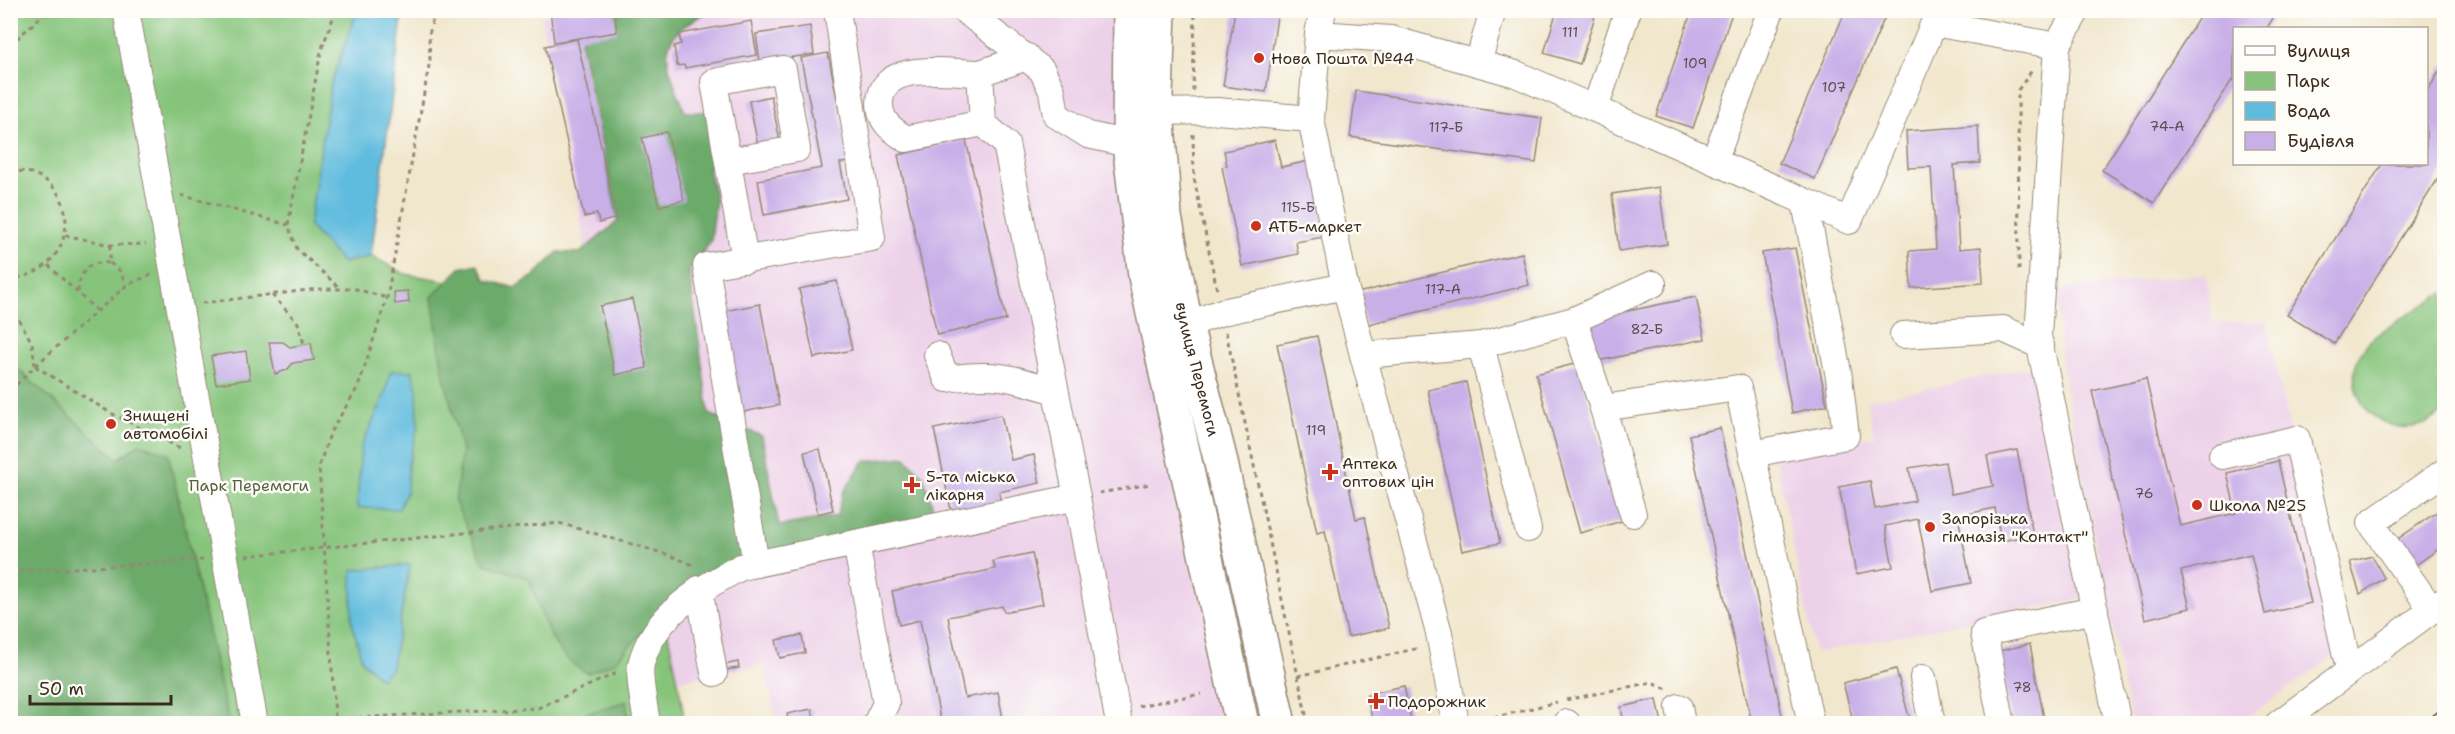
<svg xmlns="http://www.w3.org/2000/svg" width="2455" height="734" font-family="'Shantell Sans',sans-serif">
  <rect width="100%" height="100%" fill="#fdfcf7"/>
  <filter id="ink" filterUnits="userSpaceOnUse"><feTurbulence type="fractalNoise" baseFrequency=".0167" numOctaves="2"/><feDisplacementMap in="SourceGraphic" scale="12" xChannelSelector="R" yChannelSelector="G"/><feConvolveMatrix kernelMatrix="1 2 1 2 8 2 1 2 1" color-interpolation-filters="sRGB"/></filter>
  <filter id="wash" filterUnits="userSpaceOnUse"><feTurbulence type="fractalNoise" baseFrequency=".008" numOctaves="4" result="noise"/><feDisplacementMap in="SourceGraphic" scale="24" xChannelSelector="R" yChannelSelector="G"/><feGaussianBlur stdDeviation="1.35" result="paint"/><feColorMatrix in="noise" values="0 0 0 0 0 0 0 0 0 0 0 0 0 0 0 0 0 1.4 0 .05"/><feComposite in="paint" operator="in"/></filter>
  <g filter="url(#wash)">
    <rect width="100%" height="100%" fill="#f1e7cd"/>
    <g fill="#edd1e9">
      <path d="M572,10L1130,11L1239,723H777L764,664L678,681L597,306L541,17Z"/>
      <path d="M2206,274L2213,323L2266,321L2338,653L2239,723H2131L2060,357L2059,289Z"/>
      <path d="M2037,366L2085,598L1815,653L1775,456L1874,436L1867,401Z"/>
    </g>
    <g fill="#86c47b" stroke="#60774c" stroke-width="1.5">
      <path d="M10,11H357L331,84L343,263L371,256L405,274L597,306L678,681L685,723H11Z"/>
      <path d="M2444,292V411C2439,415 2432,421 2425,424C2376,442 2331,385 2368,343C2380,329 2427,304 2444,292Z"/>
    </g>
    <g fill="#6caa6b" stroke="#546a44" stroke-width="1.5">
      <path d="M588,11H710C650,41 665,58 685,112H706L729,122L728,150L708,169L716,200L711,241L689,271L709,414L762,436L779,526L837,516L843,493L864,461L905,457L923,476L937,520L682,590L615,662L588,673C550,656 542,614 529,578L484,564L455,502L462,450L443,372L432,297L460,268L477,264L486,280L515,288L534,276L558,252L580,253L618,221L580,41L597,23Z"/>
      <path d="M11,363L118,459L139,444L168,453L229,723H11Z"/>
      <path d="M626,701L629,723H432L567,720Z"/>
    </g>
    <g fill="#60bcde" stroke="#4e737e" stroke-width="1.5">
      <path d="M357,11H403L371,256L343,263L309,226L331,84Z"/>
      <path d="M391,371H412L417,389L418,426L408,464L407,490L399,509L357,508L361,447L384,397Z"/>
      <path d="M410,565L392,667L381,679L362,661L352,622V570Z"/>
    </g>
    <g id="blocks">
      <g fill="#c8afe8">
        <path d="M550,10H614L617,32L554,42Z"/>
        <path d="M1235,10H1278L1266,92L1223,86Z"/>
        <path d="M1557,10H1597L1580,64L1544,53Z"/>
        <path d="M1692,10H1733L1693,128L1656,116Z"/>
        <path d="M1846,10H1888L1815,179L1779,163Z"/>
        <path d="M1989,10H2005L2002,16Z"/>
        <path d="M2204,10H2278L2267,28H2234V81L2232,80L2154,203L2102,170Z"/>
        <path d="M751,21L757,55L685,68L684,65L677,66L674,46L681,44L679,34Z"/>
        <path d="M810,26L814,54L760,62L756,34Z"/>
        <path d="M577,39L617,218L599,223L597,214L584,217L545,46Z"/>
        <path d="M828,53L849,162L840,163L847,199L764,215L758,180L822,168L801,58Z"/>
        <path d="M2444,64V169L2334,344L2287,315L2382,164H2426V93Z"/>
        <path d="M1356,91L1542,118L1536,163L1350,137Z"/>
        <path d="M771,96L780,142L758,146L749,101Z"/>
        <path d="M1978,126L1980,163L1954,165L1959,249L1981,247L1983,283L1911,288L1909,251L1936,249L1931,167L1908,168L1906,131Z"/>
        <path d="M667,132L684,200L659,206L642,138Z"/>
        <path d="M966,140L1006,320L937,335L898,155Z"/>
        <path d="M1275,140L1281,167L1314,160L1329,236L1296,242L1298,254L1242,266L1222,167L1227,166L1224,151Z"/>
        <path d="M1659,187L1667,244L1619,251L1612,194Z"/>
        <path d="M1795,248L1827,405L1792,413L1762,253Z"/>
        <path d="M1522,253L1529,285L1365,325L1357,293Z"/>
        <path d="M837,281L852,350L814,358L799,289Z"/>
        <path d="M408,291L409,302L395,304L394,292Z"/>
        <path d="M1696,297L1705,339L1597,361L1589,319Z"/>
        <path d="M632,299L647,368L615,375L600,306Z"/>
        <path d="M760,304L779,405L738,413L719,312Z"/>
        <path d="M1317,336L1356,519L1365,517L1389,628L1348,637L1325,531L1317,533L1277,344Z"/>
        <path d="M269,342H283L290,347L311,343L314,360L293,363L287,370L275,374Z"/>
        <path d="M246,351L250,379L216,384L211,356Z"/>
        <path d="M1578,363L1622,521L1580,533L1536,374Z"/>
        <path d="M2146,379L2180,526L2236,513L2227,473L2278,461L2311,603L2265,614L2251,554L2181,571L2190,608L2145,619L2092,391Z"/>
        <path d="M1466,382L1500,543L1462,551L1428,390Z"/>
        <path d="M1001,415L1011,460L1034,455L1040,483L999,492L1001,505L952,515L934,429Z"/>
        <path d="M1720,428L1784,724H1752L1689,435Z"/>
        <path d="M820,449L833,510L818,514L804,452Z"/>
        <path d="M2017,450L2033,535L2001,541L1995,508L1958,516L1971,583L1932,591L1918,519L1885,526L1893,567L1856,574L1839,487L1870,481L1875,509L1915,501L1909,468L1945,462L1951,494L1993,486L1987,456Z"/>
        <path d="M2444,507V545L2410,569L2392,543Z"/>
        <path d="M1032,553L1043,604L1004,612L1002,606L948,617L965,698L998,692L1004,724H920L940,718L920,620L899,625L892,591L995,569L993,561Z"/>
        <path d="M2372,556L2384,578L2360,594L2350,562Z"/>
        <path d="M802,635L805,653L780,658L776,640Z"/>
        <path d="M2030,644L2045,724H2012L1999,651Z"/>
        <path d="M738,662L739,668L725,670L724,665Z"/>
        <path d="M1896,669L1911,724H1854L1843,683Z"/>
        <path d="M1404,686L1412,724H1373L1367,694Z"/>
        <path d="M1657,699L1662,724H1624L1621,707Z"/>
        <path d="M812,709L815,724H789L787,714Z"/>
        <path d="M1539,719L1540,724H1522V723Z"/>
      </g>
    </g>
  </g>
  <g filter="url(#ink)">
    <use href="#blocks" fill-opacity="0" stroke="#968876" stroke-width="1.5"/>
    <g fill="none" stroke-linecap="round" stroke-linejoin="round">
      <defs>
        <g id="minor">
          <path d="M126,10L255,724"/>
          <path d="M964,10L1042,70L1052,91L1056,115L1088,135L1129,144"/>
          <path d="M2077,10L2057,46L2038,336L2118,724"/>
          <path d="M1318,34L1323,10"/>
          <path d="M1027,57L980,73L983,123L1006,144L1077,497L1119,724"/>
          <path d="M1478,63L1493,10"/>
          <path d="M980,73C950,73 881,59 880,103C880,122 891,129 906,139L983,123"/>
          <path d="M1595,109L1628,10"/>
          <path d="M1157,112L1217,111L1311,119L1318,34L1391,39L1516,74L1849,221L1934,23L2057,46"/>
          <path d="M1311,119L1345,286L1363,355L1481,345L1574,320L1603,408L1738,388L1811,724"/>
          <path d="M728,161L797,149L783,69L714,82L745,260"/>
          <path d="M1714,161L1771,10"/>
          <path d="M1574,320L1653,284"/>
          <path d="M1186,325L1222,312L1345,286"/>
          <path d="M1903,335L2003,329L2041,346"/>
          <path d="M1481,345L1528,529"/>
          <path d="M937,355L947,379C993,372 1011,377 1055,391"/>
          <path d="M1363,355L1439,633L1456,724"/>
          <path d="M1603,408L1633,514"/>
          <path d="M1752,454L1846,436L1839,377L1805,203"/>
          <path d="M2222,456L2297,439L2349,669"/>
          <path d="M856,543L886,703L876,724"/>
          <path d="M756,564L706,266L872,238L837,10"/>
          <path d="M699,589L714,673"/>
          <path d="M2432,610L2371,523L2444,472"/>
          <path d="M1923,678L1932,724"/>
          <path d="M1679,707L1682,724"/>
          <path d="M1567,723L1568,724"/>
          <path d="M647,724C645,708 638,678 641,664C653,615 700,589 741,567L1077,497"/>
          <path d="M2002,724L1984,633L2095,610"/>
          <path d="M2278,724L2444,601"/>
        </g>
        <g id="major">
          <path d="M1130,10L1129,144L1145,276L1242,724"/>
          <path id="s1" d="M1159,10L1156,96L1165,217L1186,325L1219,454L1279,724"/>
        </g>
      </defs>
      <use href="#minor" stroke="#968876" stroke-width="28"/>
      <use href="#major" stroke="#968876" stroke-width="36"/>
      <g stroke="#968876" stroke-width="3" stroke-dasharray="4.5 4.5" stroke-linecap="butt">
        <path d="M336,10L321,51L288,225L297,249L341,289"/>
        <path d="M10,45L48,10"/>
        <path d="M1193,91L1195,10"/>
        <path d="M1193,134L1194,178L1217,290"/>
        <path d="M10,171C18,171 27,171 34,174C88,196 69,278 10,278"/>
        <path d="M181,195L288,225"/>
        <path d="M65,235L110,245L146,244"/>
        <path d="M110,263L120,271L126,285"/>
        <path d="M48,265L98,312"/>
        <path d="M2019,270L2018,90L2033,69"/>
        <path d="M78,292C80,271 87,261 110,263V245"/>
        <path d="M272,295L298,323L304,344"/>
        <path d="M202,303L317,289H356L387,298"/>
        <path d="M10,304L32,343L35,366"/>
        <path d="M1226,332L1308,724"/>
        <path d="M35,366L109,412L182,449"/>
        <path d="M10,391L35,366L127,285L153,274"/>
        <path d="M1099,493L1151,484"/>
        <path d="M246,556L559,523L666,554L696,566"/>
        <path d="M10,572L204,560"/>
        <path d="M1298,676L1419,648"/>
        <path d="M1566,700L1652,682L1667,689"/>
        <path d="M1138,706L1201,694"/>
        <path d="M335,717L319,466L331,431L358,387L387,298L430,60L429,35L435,10"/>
        <path d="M277,722L538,708L619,672"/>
        <path d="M1476,722L1557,702"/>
      </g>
      <use href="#minor" stroke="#fff" stroke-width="26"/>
      <use href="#major" stroke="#fff" stroke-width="33"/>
      <path stroke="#3b2a1e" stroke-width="1.5" d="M2422,724L2444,707"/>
    </g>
  </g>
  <g fill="#c8321e" stroke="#fdfcf7" stroke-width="2">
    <circle cx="1259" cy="58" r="6"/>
    <circle cx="1256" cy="226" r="6"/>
    <circle cx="111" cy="424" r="6"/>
    <path d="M1327 463h6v6h6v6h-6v6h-6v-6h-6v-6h6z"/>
    <path d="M909 476h6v6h6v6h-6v6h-6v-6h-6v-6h6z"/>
    <circle cx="2197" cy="505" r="6"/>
    <circle cx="1930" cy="527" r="6"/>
    <path d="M1373 692h6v6h6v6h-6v6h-6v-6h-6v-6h6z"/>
  </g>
  <g text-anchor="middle" stroke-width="5" stroke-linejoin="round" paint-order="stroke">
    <g font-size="14" fill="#5e4b50">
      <text x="1570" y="37">111</text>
      <text x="1695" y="68">109</text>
      <text x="1834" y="92">107</text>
      <text x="2167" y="131">74-А</text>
      <text x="1446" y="132">117-Б</text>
      <text x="1298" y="212">115-Б</text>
      <text x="1443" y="294">117-А</text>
      <text x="1647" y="334">82-Б</text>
      <text x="1316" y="435">119</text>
      <text x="2144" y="498">76</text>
      <text x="2022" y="692">78</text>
    </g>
    <g font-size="16" fill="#3b2a1e" stroke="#fdfcf7" text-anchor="start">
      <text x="1271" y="64">Нова Пошта №44</text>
      <text x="1268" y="232">АТБ-маркет</text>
      <text x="123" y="421">Знищені<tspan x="123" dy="18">автомобілі</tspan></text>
      <text x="1342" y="469">Аптека<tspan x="1342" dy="18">оптових цін</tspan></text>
      <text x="926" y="482">5-та міська<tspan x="926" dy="18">лікарня</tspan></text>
      <text x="2209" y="511">Школа №25</text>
      <text x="1942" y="524">Запорізька<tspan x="1942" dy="18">гімназія "Контакт"</tspan></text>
      <text x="1388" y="707">Подорожник</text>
    </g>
    <g font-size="16" fill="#3b2a1e" stroke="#fdfcf7">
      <text dy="6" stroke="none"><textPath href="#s1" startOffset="363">вулиця Перемоги</textPath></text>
    </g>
    <g font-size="16" fill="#55603f" stroke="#fdfcf7">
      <text x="249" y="491">Парк Перемоги</text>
    </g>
  </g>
  <rect width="2455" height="734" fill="none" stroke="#fdfcf7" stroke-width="36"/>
  <rect x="2233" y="27" width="195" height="138" fill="#fdfcf7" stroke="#afa8a0" stroke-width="1.5"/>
  <rect x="2245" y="46" width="30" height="9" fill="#ffffff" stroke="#afa8a0" stroke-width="1.5"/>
  <text x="2287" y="57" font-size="18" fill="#3b2a1e">Вулиця</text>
  <rect x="2245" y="72" width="30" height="18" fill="#86c47b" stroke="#afa8a0" stroke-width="1.5"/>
  <text x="2287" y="87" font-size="18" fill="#3b2a1e">Парк</text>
  <rect x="2245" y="102" width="30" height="18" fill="#60bcde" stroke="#afa8a0" stroke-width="1.5"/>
  <text x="2287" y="117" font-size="18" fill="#3b2a1e">Вода</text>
  <rect x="2245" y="132" width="30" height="18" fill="#c8afe8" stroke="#afa8a0" stroke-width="1.5"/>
  <text x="2287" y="147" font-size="18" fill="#3b2a1e">Будівля</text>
  <path d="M30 695v9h141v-9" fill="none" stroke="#3b2a1e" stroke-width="3"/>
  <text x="39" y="695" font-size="18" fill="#3b2a1e" stroke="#fdfcf7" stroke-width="4.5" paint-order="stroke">50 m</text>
</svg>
